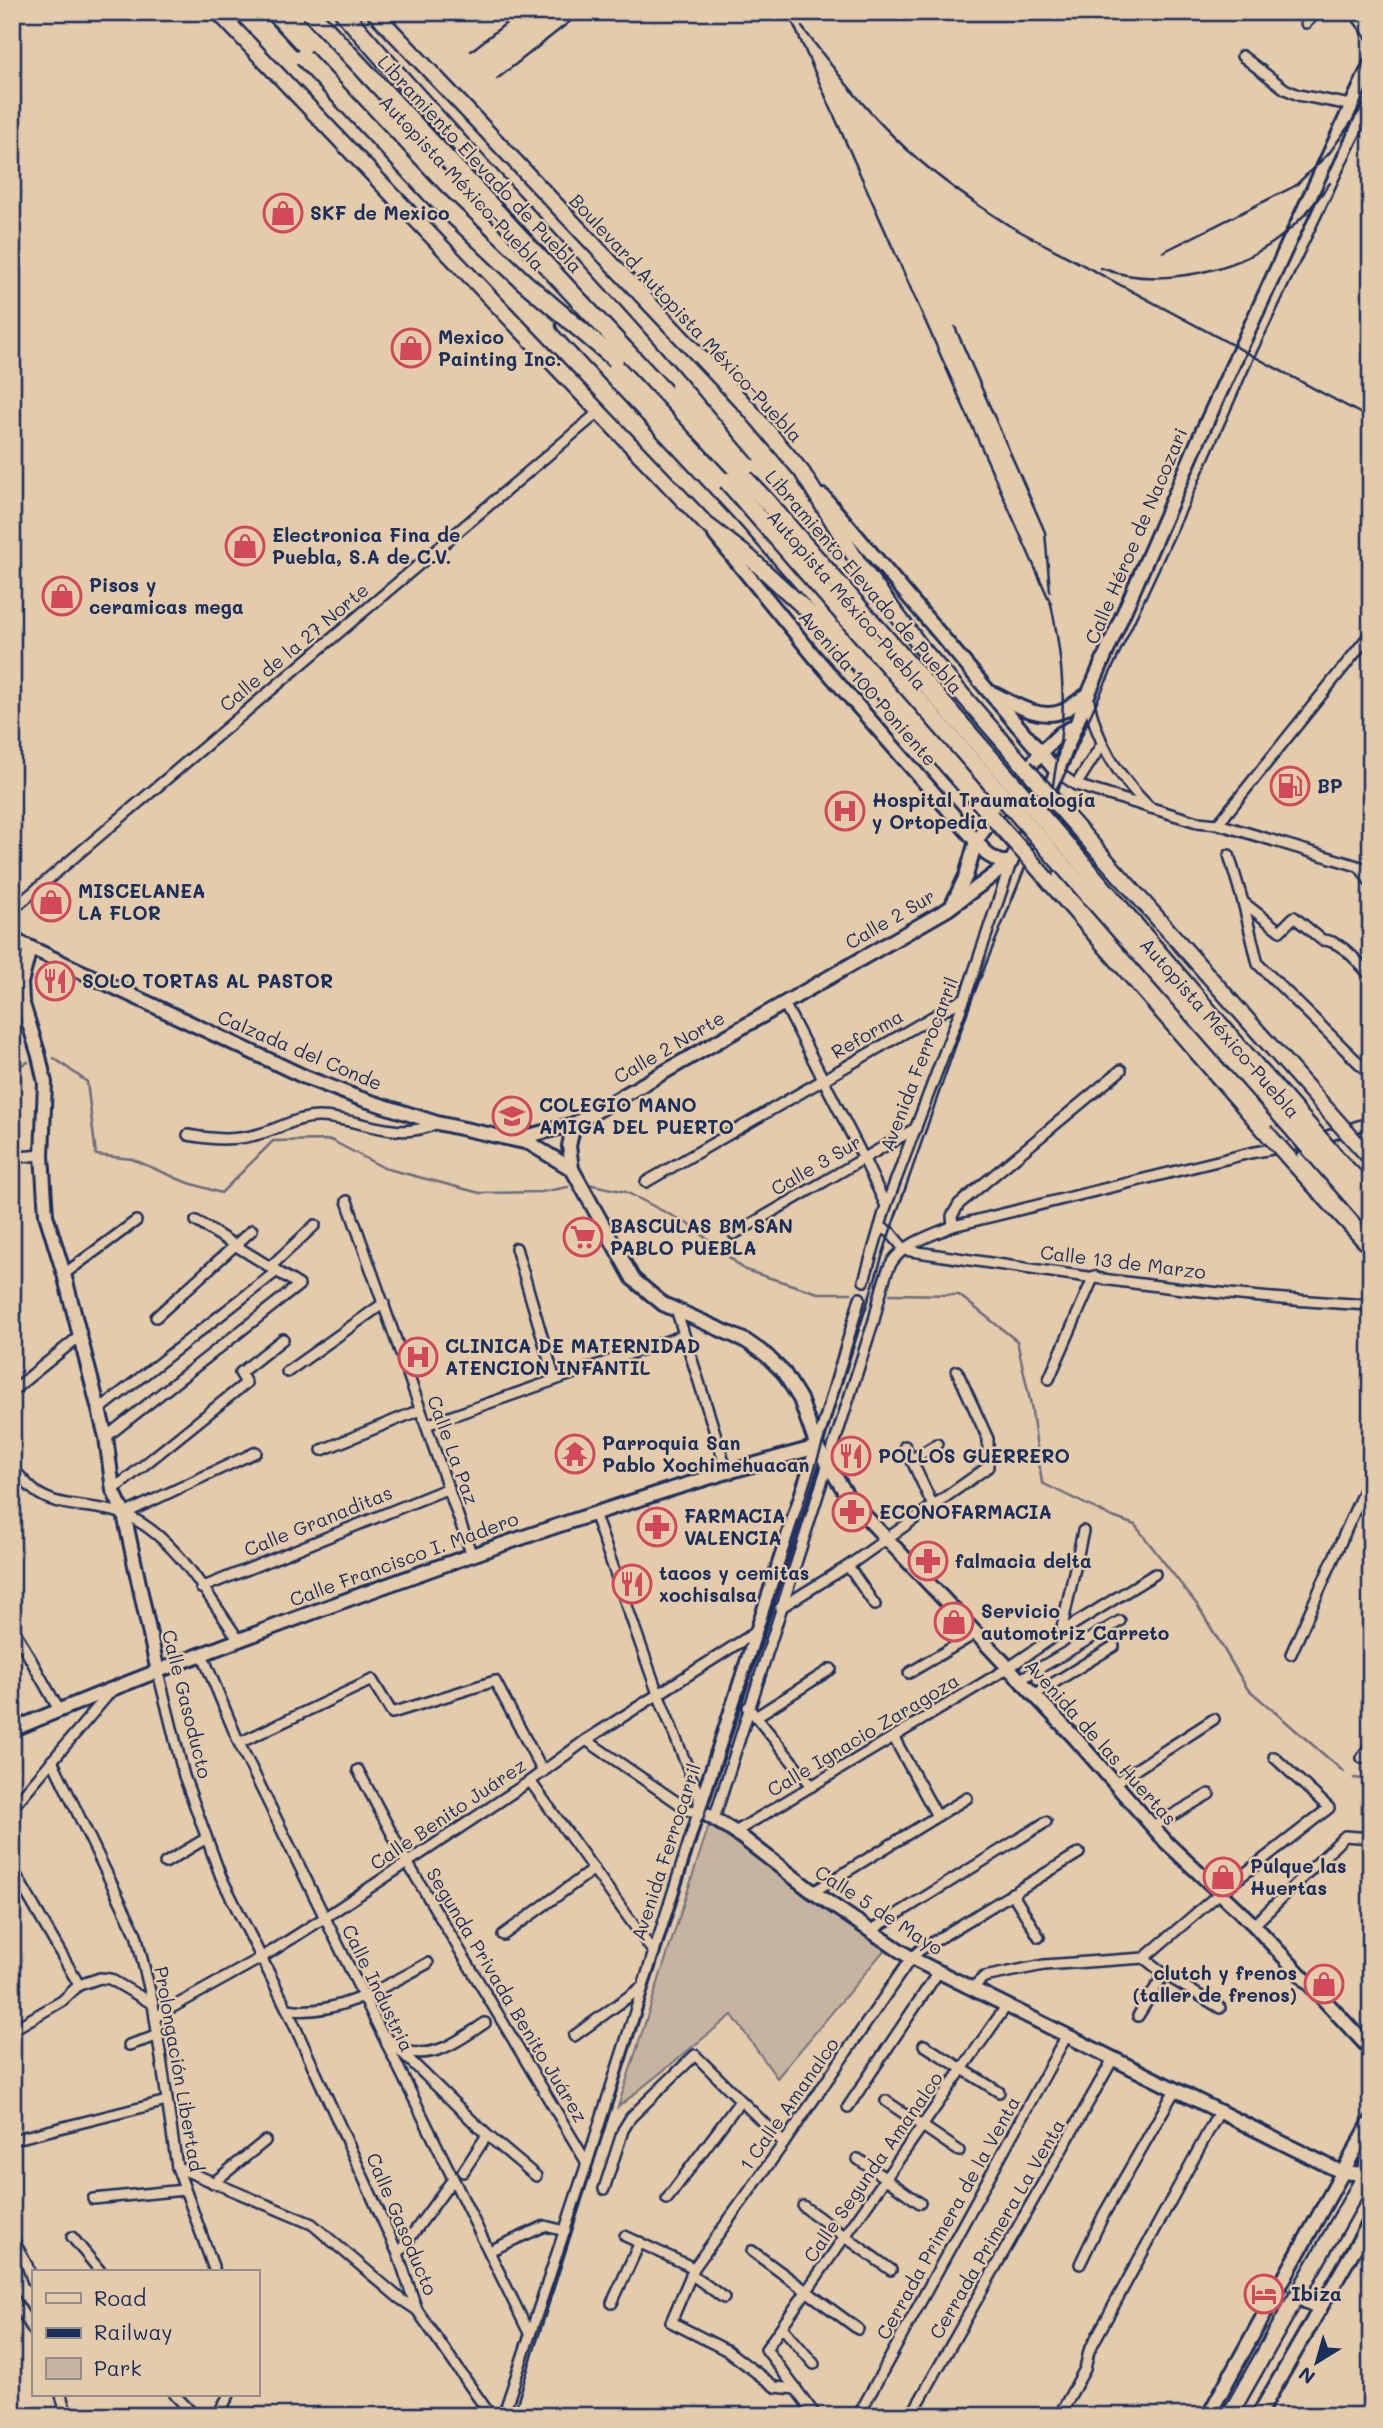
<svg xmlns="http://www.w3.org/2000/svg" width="1383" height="2428" font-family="Mali,sans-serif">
  <rect width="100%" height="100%" fill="#e4cbac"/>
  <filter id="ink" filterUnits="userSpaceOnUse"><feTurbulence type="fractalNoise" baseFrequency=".0143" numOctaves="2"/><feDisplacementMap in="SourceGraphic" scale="14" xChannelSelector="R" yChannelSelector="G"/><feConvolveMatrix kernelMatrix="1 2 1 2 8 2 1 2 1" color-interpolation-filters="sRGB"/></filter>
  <g filter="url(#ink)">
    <path fill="#c7b4a0" stroke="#71727f" stroke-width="2" d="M709,1825L887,1947L777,2078L732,2015L618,2107Z"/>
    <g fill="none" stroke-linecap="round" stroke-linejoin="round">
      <g stroke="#6b6c7d" stroke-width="2.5">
        <path d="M54,1058L87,1082L96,1155L132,1159L183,1181L221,1193L273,1141L331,1140L384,1168L480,1193L541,1192L568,1187"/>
        <path d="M12,1069L28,1062"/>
        <path d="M588,1184L626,1192L690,1225L745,1270L818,1293H851"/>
        <path d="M890,1294L959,1295L1017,1341L1031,1405L1042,1483L1110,1516L1135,1525L1198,1606L1247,1688L1344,1772"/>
        <path d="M1354,1778L1371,1780"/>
      </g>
      <defs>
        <g id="street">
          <path d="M1354,12L1371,35"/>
          <path d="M1306,23L1317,12"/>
          <path d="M1242,56L1285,89L1298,95L1351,105"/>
          <path d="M1088,697C1096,743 1118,776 1150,808"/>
          <path d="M1057,772L1076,785L1197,822L1218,824L1371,870"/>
          <path d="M1076,785L1102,744"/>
          <path d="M1218,824L1371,633"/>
          <path d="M1229,855L1243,902L1280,931L1294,917L1322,940C1342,940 1358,963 1371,976"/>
          <path d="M1360,867L1371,884"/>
          <path d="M1243,902L1258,964L1371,1075"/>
          <path d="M12,910L600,411"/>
          <path d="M784,1003L863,1157L886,1206"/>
          <path d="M188,1135C216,1140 236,1141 263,1133C282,1127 300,1116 320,1117C361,1118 397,1143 437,1123"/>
          <path d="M12,1160L19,1157L42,1155"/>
          <path d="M646,1182L965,998"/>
          <path d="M347,1201L471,1553"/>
          <path d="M953,1226L952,1216L959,1204L1121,1070"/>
          <path d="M880,1227L890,1232L905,1250C1059,1274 1215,1297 1371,1305"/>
          <path d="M734,1234L916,1128"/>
          <path d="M516,1248L555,1380"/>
          <path d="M270,1267L315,1225"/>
          <path d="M64,1274L136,1221"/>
          <path d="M864,1281L886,1206L965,998L1011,863"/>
          <path d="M677,1312L727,1471"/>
          <path d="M156,1317L252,1230"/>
          <path d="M287,1372L384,1303"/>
          <path d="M1049,1379L1094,1276"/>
          <path d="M12,1391L81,1335"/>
          <path d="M99,1410L277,1271"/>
          <path d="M426,1425L684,1335"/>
          <path d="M106,1437L299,1285L196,1221"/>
          <path d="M817,1446L860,1298"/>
          <path d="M905,1446L933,1506"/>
          <path d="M322,1450L420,1410"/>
          <path d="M911,1460L937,1444"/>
          <path d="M12,1468C21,1476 29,1488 39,1494C63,1509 97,1504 123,1514C174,1533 209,1598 239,1640"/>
          <path d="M113,1490L246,1383L240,1373L283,1339"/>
          <path d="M124,1514L256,1452"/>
          <path d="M848,1566L875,1605"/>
          <path d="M201,1588L449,1488"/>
          <path d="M780,1608L848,1566L988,1467V1439L957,1371"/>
          <path d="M12,1626L59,1710"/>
          <path d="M1061,1632L1083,1531"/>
          <path d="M202,1654L239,1743L530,2335"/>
          <path d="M1291,1654L1371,1474"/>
          <path d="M158,1672L184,1776L221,1877L287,2009L398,2254L417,2310L491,2416"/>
          <path d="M909,1673L975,1634"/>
          <path d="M1019,1680L1120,1621"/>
          <path d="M1034,1695L1114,1646"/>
          <path d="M748,1707L812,1786"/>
          <path d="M757,1716L831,1669"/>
          <path d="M894,1738L937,1816"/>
          <path d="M586,1740L690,1811L699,1810"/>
          <path d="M239,1743L372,1680L392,1713L495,1681L543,1772"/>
          <path d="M1362,1758L1371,1744"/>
          <path d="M52,1760L136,1934L153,2004L177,2167L215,2272"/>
          <path d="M358,1770L407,1862L587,2163"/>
          <path d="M530,1781L654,1953"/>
          <path d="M1115,1783L1214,1719"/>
          <path d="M12,1808L113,1689"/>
          <path d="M714,1819L874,1320C878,1305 884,1273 892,1262C904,1243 933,1235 953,1226L1250,1153L1306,1143L1371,1122"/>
          <path d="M1152,1827L1209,1794"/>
          <path d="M735,1832L1008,1668L1061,1632L1155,1574"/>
          <path d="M165,1863L205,1839"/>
          <path d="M12,1868L79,1985"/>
          <path d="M813,1892L967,1798"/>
          <path d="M1012,1893L1039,1937"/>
          <path d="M1254,1925L1345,1836L1371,1838"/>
          <path d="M870,1931L1046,1822"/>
          <path d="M503,1935L594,1869"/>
          <path d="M1144,1958L1221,1892L1329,1808L1274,1757"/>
          <path d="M1144,1958L1164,1974L1220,2008"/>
          <path d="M972,1988L984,1977L1044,1965L1144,1958"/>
          <path d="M287,2009C334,2018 388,1985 428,1963"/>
          <path d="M1138,2016L1164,1974"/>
          <path d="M155,2017L261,1958L324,1918L530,1781L586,1740L756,1632"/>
          <path d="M12,2030L62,2001L79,1985L100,1978L110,1979L153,2004"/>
          <path d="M383,2034L487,2135L536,2176"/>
          <path d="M574,2036L642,1987"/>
          <path d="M129,2045L157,2036"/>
          <path d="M924,2045L999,2092"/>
          <path d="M404,2051C437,2059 459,2040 485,2023"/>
          <path d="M886,2101L959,2151"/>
          <path d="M848,2107L939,1971"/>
          <path d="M12,2140L167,2101"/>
          <path d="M858,2159L920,2203"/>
          <path d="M177,2167L312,2224L399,2298L417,2310"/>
          <path d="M463,2172L487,2135"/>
          <path d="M213,2183L265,2141"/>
          <path d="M604,2189L623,2130L631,2117L695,2055L784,2143"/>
          <path d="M93,2199L184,2190"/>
          <path d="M667,2199L740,2101"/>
          <path d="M803,2206L891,2270"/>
          <path d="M625,2236L694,2268"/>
          <path d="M12,2237L27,2265L33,2282"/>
          <path d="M72,2237L101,2272"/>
          <path d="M489,2251L545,2226L565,2231"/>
          <path d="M752,2251L858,2329"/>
          <path d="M398,2254L453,2179"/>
          <path d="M1080,2264L1104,2214L1175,2090"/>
          <path d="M691,2274L724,2298"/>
          <path d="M12,2296L33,2330"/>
          <path d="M612,2303L640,2242"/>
          <path d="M782,2327L814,2364"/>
          <path d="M796,2389L775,2387L728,2351L671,2322L694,2268L784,2143L911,1958L920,1950L1079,1853"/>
          <path d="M61,2395L67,2416"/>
          <path d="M175,2395L195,2416"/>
          <path d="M217,2416L229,2395"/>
          <path d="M503,2416L587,2163L699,1810V1796L658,1694L594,1513"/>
          <path d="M816,2416L766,2349L1007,2005"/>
          <path d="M858,2416L1067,2035"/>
          <path d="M911,2416L1113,2059"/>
          <path d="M1059,2416L1085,2369L1089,2351L1219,2112"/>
        </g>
        <g id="secondary">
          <path d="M823,496L1057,772"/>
          <path d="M715,535L814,656L988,855L1000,862H1011"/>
          <path d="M992,693C1013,703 1039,721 1063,711C1071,707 1079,700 1087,695"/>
          <path d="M953,903L966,876L976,841L1040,753L1061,733L1075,726"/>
          <path d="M12,939L305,1077L359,1098L437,1123L529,1143L572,1169L633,1279L663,1304L746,1341L766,1355L784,1373L800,1399L817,1447L850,1500L1075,1738L1167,1843L1254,1925L1371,2050"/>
          <path d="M30,948L21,983L22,1001L39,1056L45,1083L42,1155L46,1215L64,1274L106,1437L113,1490L124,1514L158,1672"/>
          <path d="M517,1139L574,1124L948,909L1011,862L1057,772L1088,695L1202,432L1371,63"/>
          <path d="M572,1169L569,1146L574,1124"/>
          <path d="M817,1447L699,1810L735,1832L813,1892L911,1958L1341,2172L1366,2174L1371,2176"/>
          <path d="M12,1730C108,1689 206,1652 303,1616C473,1553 642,1494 817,1447"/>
          <path d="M1297,2297L1320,2309"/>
          <path d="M1208,2416L1371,2121"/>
          <path d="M1258,2416L1371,2220"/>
        </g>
        <g id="primary">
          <path d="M218,12L706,524L748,556L825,627L991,816"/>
          <path d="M374,12L750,410L802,472L859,564L921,647L1025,767"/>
          <path d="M1059,807L1329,1112"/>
          <path d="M1033,863L1265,1131"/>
          <path d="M1352,1138L1371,1159"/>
          <path d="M1288,1157L1371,1248"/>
          <path d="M1366,2174L1368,2155L1371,2149"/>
          <path d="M1229,2416L1366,2174L1371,2170"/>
        </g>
        <g id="highway">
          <path d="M274,12L471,223"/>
          <path d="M292,12L586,327"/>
          <path d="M343,12C452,140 570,259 679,386"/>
          <path d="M565,324L745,517L998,804"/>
          <path d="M606,349L727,481"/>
          <path d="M1062,876L1284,1134"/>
          <path d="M1305,1159L1371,1232"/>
        </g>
      </defs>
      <use href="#street" stroke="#1b2f5e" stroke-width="14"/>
      <use href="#secondary" stroke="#1b2f5e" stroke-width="18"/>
      <use href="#primary" stroke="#1b2f5e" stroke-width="19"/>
      <use href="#highway" stroke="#1b2f5e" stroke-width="21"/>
      <use href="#street" stroke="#e4cbac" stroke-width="9"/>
      <use href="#secondary" stroke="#e4cbac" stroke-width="12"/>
      <use href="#primary" stroke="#e4cbac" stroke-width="14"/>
      <use href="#highway" stroke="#e4cbac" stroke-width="16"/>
      <g stroke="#1b2f5e" stroke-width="2.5">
        <path d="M788,12L1051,604C1060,646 1066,691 1061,734C1059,754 1054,773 1052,793"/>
        <path d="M802,27C831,65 861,105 895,138C929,172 969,200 1010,226L1371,419"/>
        <path d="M471,51L520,12"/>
        <path d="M497,79L582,12"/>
        <path d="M1163,252L1295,186L1330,152L1371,95"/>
        <path d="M1101,268C1153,288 1225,274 1271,244C1295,228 1313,206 1330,183"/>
        <path d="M955,327L1045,532L1050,591"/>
        <path d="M513,2416L890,1232L973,996L1039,833L1091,714L1184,515L1254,358L1371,113"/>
      </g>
      <defs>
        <g id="primary-bridge">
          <path d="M1025,767L1059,807"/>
          <path d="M991,816L1033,863"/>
          <path d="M1329,1112L1352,1138"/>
          <path d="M1265,1131L1288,1157"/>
        </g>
        <g id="highway-bridge">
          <path d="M310,12L767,502L1075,855L1237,1045L1344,1167L1371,1194"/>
          <path d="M303,57L434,197L524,282L615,359"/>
          <path d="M679,386L747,466"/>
          <path d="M727,481L1371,1218"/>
        </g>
      </defs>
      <use href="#primary-bridge" stroke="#1b2f5e" stroke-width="19" stroke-linecap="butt"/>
      <use href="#highway-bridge" stroke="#1b2f5e" stroke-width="21" stroke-linecap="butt"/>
      <use href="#primary-bridge" stroke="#e4cbac" stroke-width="14"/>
      <use href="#highway-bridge" stroke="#e4cbac" stroke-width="16"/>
    </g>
  </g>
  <defs>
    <symbol id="shop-ring" viewBox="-11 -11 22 22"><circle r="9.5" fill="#e4cbac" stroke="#d1495b" stroke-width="1.5"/><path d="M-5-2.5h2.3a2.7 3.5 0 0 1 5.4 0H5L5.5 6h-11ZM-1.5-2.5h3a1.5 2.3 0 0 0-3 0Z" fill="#d1495b"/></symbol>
    <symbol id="fuel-ring" viewBox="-11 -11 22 22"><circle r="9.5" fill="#e4cbac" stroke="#d1495b" stroke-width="1.5"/><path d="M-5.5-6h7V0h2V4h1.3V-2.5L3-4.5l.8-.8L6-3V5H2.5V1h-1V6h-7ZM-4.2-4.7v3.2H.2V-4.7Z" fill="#d1495b"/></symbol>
    <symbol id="hospital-ring" viewBox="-11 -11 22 22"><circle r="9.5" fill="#e4cbac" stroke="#d1495b" stroke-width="1.5"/><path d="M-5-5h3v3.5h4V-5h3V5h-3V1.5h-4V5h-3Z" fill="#d1495b"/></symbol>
    <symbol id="restaurant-ring" viewBox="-11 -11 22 22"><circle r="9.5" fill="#e4cbac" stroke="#d1495b" stroke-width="1.5"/><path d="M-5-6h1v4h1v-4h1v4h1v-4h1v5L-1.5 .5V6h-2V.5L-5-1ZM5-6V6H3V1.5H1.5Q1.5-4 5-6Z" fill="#d1495b"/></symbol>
    <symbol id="school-ring" viewBox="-11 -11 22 22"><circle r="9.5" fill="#e4cbac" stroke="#d1495b" stroke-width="1.5"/><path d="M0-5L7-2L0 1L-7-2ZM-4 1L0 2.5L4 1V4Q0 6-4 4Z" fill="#d1495b"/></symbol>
    <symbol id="supermarket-ring" viewBox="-11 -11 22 22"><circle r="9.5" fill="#e4cbac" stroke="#d1495b" stroke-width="1.5"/><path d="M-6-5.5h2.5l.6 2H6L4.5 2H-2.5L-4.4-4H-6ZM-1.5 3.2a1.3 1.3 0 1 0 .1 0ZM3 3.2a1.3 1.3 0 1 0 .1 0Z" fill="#d1495b"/></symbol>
    <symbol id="temple-ring" viewBox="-11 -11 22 22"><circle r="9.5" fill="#e4cbac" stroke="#d1495b" stroke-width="1.5"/><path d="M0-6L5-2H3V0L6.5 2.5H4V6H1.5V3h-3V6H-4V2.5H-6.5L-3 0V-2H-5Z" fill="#d1495b"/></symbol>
    <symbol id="pharmacy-ring" viewBox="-11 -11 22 22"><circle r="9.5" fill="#e4cbac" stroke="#d1495b" stroke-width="1.5"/><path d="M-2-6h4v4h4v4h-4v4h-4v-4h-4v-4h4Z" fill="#d1495b"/></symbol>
    <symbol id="hotel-ring" viewBox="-11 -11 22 22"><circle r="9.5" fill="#e4cbac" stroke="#d1495b" stroke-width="1.5"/><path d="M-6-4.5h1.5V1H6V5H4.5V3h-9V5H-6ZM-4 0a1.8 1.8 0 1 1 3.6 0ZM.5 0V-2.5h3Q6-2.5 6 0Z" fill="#d1495b"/></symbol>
  </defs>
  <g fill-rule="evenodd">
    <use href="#shop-ring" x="261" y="191" width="44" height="44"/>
    <use href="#shop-ring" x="389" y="326" width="44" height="44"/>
    <use href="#shop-ring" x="223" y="524" width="44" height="44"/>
    <use href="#shop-ring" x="40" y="574" width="44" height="44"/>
    <use href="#fuel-ring" x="1268" y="764" width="44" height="44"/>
    <use href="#hospital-ring" x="823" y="789" width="44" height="44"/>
    <use href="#shop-ring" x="29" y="880" width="44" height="44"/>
    <use href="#restaurant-ring" x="33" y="959" width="44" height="44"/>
    <use href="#school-ring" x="490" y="1094" width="44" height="44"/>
    <use href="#supermarket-ring" x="561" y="1215" width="44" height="44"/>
    <use href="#hospital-ring" x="396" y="1335" width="44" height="44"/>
    <use href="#temple-ring" x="553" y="1432" width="44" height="44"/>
    <use href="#restaurant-ring" x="829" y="1434" width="44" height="44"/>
    <use href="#pharmacy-ring" x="830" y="1490" width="44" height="44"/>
    <use href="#pharmacy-ring" x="635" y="1505" width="44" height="44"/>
    <use href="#pharmacy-ring" x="906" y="1539" width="44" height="44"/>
    <use href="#restaurant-ring" x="610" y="1562" width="44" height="44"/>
    <use href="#shop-ring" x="932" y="1600" width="44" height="44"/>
    <use href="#shop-ring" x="1201" y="1855" width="44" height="44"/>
    <use href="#shop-ring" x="1302" y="1962" width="44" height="44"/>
    <use href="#hotel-ring" x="1242" y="2272" width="44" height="44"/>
  </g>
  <g text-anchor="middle" stroke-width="5" stroke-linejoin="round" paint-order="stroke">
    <g font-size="19" fill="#1b2f5e" stroke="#e4cbac">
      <text transform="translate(480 164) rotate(47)" y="7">Libramiento Elevado de Puebla</text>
      <text transform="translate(462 183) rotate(47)" y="7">Autopista México-Puebla</text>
      <text transform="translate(686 318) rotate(47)" y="7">Boulevard Autopista México-Puebla</text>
      <text transform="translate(1136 536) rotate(-67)" y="7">Calle Héroe de Nacozari</text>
      <text transform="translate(864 582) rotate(49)" y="7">Libramiento Elevado de Puebla</text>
      <text transform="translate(847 600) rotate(49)" y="7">Autopista México-Puebla</text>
      <text transform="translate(294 647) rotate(-40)" y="7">Calle de la 27 Norte</text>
      <text transform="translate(868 688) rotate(49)" y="7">Avenida 100 Poniente</text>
      <text transform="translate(890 919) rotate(-30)" y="7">Calle 2 Sur</text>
      <text transform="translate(1220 1028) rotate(49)" y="7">Autopista México-Puebla</text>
      <text transform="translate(867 1034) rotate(-30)" y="7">Reforma</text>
      <text transform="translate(669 1047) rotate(-30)" y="7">Calle 2 Norte</text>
      <text transform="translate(300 1050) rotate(23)" y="7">Calzada del Conde</text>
      <text transform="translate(919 1064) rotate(-69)" y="7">Avenida Ferrocarril</text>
      <text transform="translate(816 1165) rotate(-30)" y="7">Calle 3 Sur</text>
      <text transform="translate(1123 1262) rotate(7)" y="7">Calle 13 de Marzo</text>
      <text transform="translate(453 1450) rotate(70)" y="7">Calle La Paz</text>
      <text transform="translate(318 1521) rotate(-22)" y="7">Calle Granaditas</text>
      <text transform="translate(404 1559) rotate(-20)" y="7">Calle Francisco I. Madero</text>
      <text transform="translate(187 1704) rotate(76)" y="7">Calle Gasoducto</text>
      <text transform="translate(863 1735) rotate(-31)" y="7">Calle Ignacio Zaragoza</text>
      <text transform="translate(1101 1742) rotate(48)" y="7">Avenida de las Huertas</text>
      <text transform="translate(448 1814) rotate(-34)" y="7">Calle Benito Juárez</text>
      <text transform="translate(666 1852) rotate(-72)" y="7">Avenida Ferrocarril</text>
      <text transform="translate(879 1910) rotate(33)" y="7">Calle 5 de Mayo</text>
      <text transform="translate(378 1988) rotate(64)" y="7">Calle Industria</text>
      <text transform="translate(507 1995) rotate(59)" y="7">Segunda Privada Benito Juárez</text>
      <text transform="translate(179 2069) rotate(80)" y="7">Prolongación Libertad</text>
      <text transform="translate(789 2104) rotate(-55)" y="7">1 Calle Amanalco</text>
      <text transform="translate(873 2167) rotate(-55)" y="7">Calle Segunda Amanalco</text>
      <text transform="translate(948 2218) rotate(-61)" y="7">Cerrada Primera de la Venta</text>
      <text transform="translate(402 2224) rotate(67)" y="7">Calle Gasoducto</text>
      <text transform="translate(997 2229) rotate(-60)" y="7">Cerrada Primera La Venta</text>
    </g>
    <g font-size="19" font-weight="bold" fill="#1b2f5e" stroke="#e4cbac" text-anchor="start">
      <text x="310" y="220">SKF de Mexico</text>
      <text x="438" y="344">Mexico<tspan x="438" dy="22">Painting Inc.</tspan></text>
      <text x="272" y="542">Electronica Fina de<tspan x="272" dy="22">Puebla, S.A de C.V.</tspan></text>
      <text x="89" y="592">Pisos y<tspan x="89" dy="22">ceramicas mega</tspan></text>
      <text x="1317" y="793">BP</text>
      <text x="872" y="807">Hospital Traumatología<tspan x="872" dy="22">y Ortopedia</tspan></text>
      <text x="78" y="898">MISCELANEA<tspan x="78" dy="22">LA FLOR</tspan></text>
      <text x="82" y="988">SOLO TORTAS AL PASTOR</text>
      <text x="539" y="1112">COLEGIO MANO<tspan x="539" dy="22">AMIGA DEL PUERTO</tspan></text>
      <text x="610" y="1233">BASCULAS BM SAN<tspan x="610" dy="22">PABLO PUEBLA</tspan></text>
      <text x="445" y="1353">CLINICA DE MATERNIDAD<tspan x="445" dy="22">ATENCION INFANTIL</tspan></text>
      <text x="602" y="1450">Parroquia San<tspan x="602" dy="22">Pablo Xochimehuacan</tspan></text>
      <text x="878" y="1463">POLLOS GUERRERO</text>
      <text x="879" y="1519">ECONOFARMACIA</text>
      <text x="684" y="1523">FARMACIA<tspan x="684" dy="22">VALENCIA</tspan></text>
      <text x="955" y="1568">falmacia delta</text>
      <text x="659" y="1580">tacos y cemitas<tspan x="659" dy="22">xochisalsa</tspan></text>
      <text x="981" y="1618">Servicio<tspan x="981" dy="22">automotriz Carreto</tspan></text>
      <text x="1250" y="1873">Pulque las<tspan x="1250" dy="22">Huertas</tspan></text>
      <text x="1297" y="1980" text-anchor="end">clutch y frenos<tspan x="1297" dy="22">(taller de frenos)</tspan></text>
      <text x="1291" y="2301">Ibiza</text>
    </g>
  </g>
  <rect width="1383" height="2428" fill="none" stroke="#e4cbac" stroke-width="42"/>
  <rect x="21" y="21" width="1341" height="2386" fill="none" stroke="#1b2f5e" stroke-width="2.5" filter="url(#ink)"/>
  <rect x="32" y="2270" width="228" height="126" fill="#e4cbac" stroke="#948d8d" stroke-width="2"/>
  <rect x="46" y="2293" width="35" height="10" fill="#e4cbac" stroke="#948d8d" stroke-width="2"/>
  <text x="94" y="2306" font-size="21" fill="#1b2f5e">Road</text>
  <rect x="46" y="2328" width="35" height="10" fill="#1b2f5e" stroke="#948d8d" stroke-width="2"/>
  <text x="94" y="2340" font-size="21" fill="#1b2f5e">Railway</text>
  <rect x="46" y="2358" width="35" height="21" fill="#c7b4a0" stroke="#948d8d" stroke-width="2"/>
  <text x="94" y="2376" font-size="21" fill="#1b2f5e">Park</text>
  <g transform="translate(1317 2362) rotate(217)" stroke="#e4cbac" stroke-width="5" paint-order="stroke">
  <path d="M0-5L12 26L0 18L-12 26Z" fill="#1b2f5e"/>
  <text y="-10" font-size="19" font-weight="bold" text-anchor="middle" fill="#1b2f5e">N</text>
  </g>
</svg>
